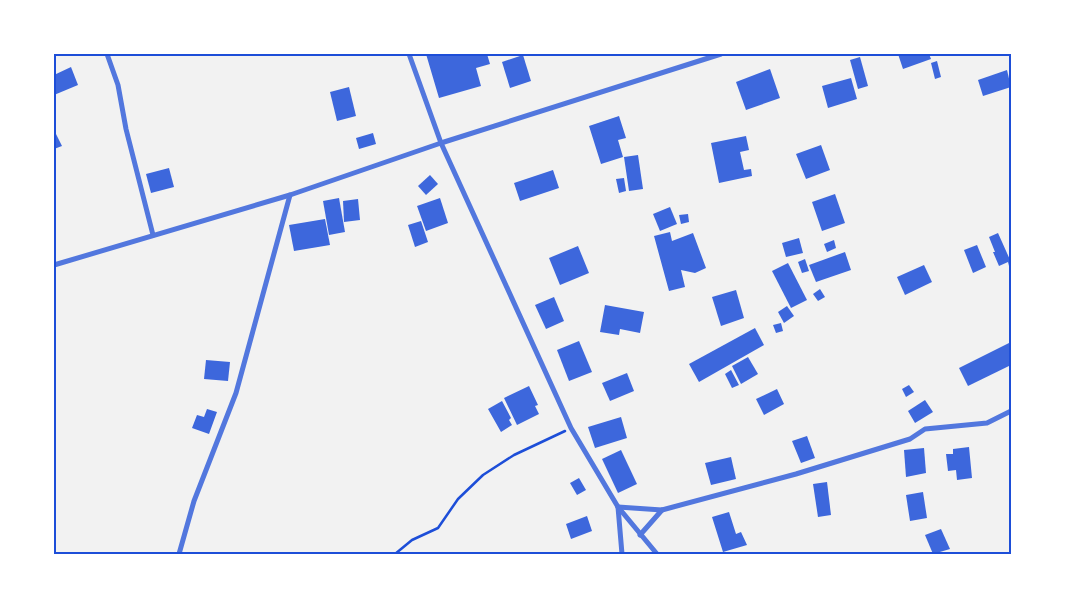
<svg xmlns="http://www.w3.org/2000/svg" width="1065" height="608" font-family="Montserrat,sans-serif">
  <rect width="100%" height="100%" fill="#f2f2f2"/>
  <g fill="#3d67dc">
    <path d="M426,54H487L490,64L476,68L481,86L439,98Z"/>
    <path d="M898,54H929L931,59L903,69Z"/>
    <path d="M523,55L531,81L510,88L502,62Z"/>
    <path d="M860,57L868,86L858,89L850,60Z"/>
    <path d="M937,61L941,77L935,79L931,63Z"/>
    <path d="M71,67L78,85L54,95V75Z"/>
    <path d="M770,69L780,98L746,110L736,82Z"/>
    <path d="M1007,70L1011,87L983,96L978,80Z"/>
    <path d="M851,78L857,99L828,108L822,86Z"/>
    <path d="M349,87L356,116L337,121L330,92Z"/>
    <path d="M619,116L626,138L618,140L623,157L601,164L589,126Z"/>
    <path d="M54,130L62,146L54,149Z"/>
    <path d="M373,133L376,144L359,149L356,138Z"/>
    <path d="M746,136L749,150L740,152L744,170L751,169L752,176L719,183L711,143Z"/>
    <path d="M821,145L830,170L806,179L796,154Z"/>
    <path d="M638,155L643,189L629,191L624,157Z"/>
    <path d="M169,168L174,187L151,193L146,174Z"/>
    <path d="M553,170L559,188L520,201L514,183Z"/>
    <path d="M430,175L438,184L426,195L418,186Z"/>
    <path d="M624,178L626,191L619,193L616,179Z"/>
    <path d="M835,194L845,223L822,231L812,202Z"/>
    <path d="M339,198L345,232L329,235L323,201Z"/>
    <path d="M440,198L448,223L426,231L417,206Z"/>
    <path d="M358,199L360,220L344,222L343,201Z"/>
    <path d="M670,207L677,224L660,231L653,214Z"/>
    <path d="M688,214L689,222L681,224L679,215Z"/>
    <path d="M325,219L330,245L294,251L289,225Z"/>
    <path d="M421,221L428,242L415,247L408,225Z"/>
    <path d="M670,232L672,241L693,233L706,268L695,273L681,270L685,287L669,291L654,236Z"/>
    <path d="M998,233L1011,262L1009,266L1008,262L999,266L993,252H995L989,237Z"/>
    <path d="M799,238L803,253L786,257L782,243Z"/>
    <path d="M834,240L836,248L827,252L824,244Z"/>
    <path d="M977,245L986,267L973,273L964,250Z"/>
    <path d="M578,246L589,273L560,285L549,258Z"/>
    <path d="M845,252L851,270L816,282L809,265Z"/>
    <path d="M805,259L809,271L802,273L798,262Z"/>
    <path d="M788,263L807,300L791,308L772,271Z"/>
    <path d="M924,265L932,282L905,295L897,277Z"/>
    <path d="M820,289L825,297L818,301L813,294Z"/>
    <path d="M736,290L744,318L721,326L712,297Z"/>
    <path d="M554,297L564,321L546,329L535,305Z"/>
    <path d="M605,305L644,312L640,333L620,329L619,335L600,332Z"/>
    <path d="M787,306L794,316L784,323L778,312Z"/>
    <path d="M781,323L783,331L776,333L773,325Z"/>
    <path d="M755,328L764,345L699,382L689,364Z"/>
    <path d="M579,341L592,372L569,381L557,350Z"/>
    <path d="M1011,342V365L968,386L959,368Z"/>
    <path d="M748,357L758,374L741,384L732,366Z"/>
    <path d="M206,360L230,362L228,381L204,379Z"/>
    <path d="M731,370L739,385L732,388L725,374Z"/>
    <path d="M627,373L634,391L610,401L602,383Z"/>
    <path d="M909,385L914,392L906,397L902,389Z"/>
    <path d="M529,386L538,405L535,406L539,414L517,425L504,398Z"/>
    <path d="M777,389L784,404L764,415L756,399Z"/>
    <path d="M925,400L933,412L915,423L908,411Z"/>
    <path d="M502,401L511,418L509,420L512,425L501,432L488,409Z"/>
    <path d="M207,409L217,412L209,434L192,428L197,415L204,417Z"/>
    <path d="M621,417L627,438L595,448L588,427Z"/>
    <path d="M807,436L815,458L801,463L792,441Z"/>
    <path d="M969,447L972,478L957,480L956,470L948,471L946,454H953V449Z"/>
    <path d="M924,448L926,473L906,477L904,450Z"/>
    <path d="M621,450L637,484L618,493L602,459Z"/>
    <path d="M731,457L736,479L711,485L705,463Z"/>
    <path d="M579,478L586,490L577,495L570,483Z"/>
    <path d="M827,482L831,515L818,517L813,484Z"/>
    <path d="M923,492L927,518L910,521L906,495Z"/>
    <path d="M729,512L736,534L741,532L747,545L723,552L712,517Z"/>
    <path d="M587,516L592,531L571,539L566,524Z"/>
    <path d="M941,529L950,549L933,554L925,535Z"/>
  </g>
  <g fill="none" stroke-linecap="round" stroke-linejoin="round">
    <path stroke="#1d4ed8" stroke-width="2.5" d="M395,554L412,540L438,528L458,499L483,475L514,455L565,431"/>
    <g stroke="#5277de" stroke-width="5">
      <path d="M107,54L118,85L126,129L153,235"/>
      <path d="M409,54L441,143L571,428L618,507L622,554"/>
      <path d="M54,265L290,195L441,143L721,54"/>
      <path d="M618,507L662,510L796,474L910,439L925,429L987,423L1011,411"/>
      <path d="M618,507L657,554"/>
      <path d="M640,535L662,510"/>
      <path d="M179,554L194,501L236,393L290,195"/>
    </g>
  </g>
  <rect width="1065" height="608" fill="none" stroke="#ffffff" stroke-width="110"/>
  <rect x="55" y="55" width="955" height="498" fill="none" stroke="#1d4ed8" stroke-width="2"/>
</svg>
